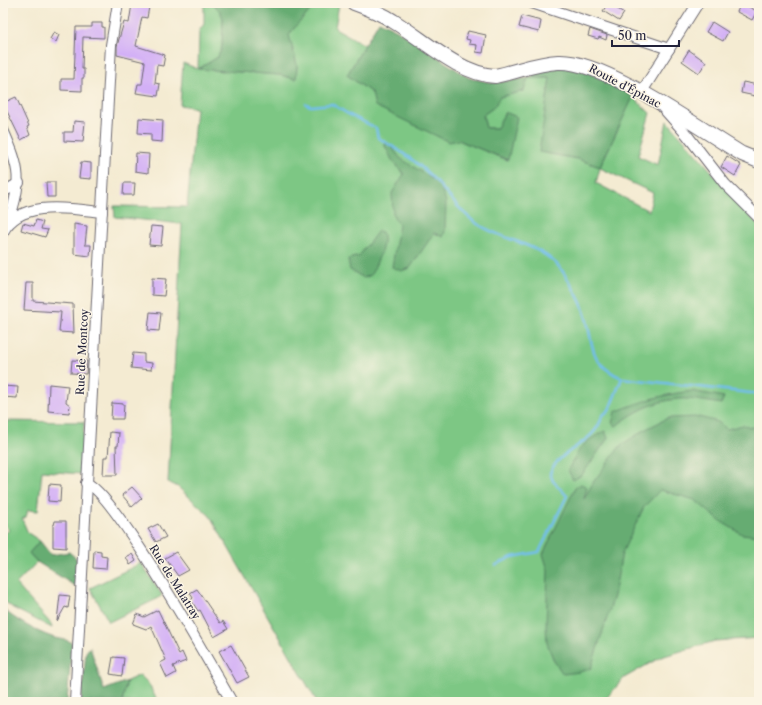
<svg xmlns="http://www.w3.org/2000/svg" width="762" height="705" font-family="'Libre Caslon Text',serif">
  <rect width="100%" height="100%" fill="#fcf5e5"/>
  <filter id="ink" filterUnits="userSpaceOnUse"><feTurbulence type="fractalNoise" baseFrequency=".025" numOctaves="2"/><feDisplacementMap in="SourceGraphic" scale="8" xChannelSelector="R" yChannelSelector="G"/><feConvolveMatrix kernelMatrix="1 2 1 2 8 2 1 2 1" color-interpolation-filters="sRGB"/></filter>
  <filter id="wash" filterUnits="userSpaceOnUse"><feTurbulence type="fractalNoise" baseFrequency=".012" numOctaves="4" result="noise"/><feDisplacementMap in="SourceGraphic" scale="16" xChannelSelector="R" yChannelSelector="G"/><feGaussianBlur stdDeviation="0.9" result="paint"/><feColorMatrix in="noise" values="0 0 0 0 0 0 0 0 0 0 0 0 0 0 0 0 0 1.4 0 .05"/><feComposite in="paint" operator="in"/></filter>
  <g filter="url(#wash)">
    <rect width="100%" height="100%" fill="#f4ebd2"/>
    <g fill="#7dc784" stroke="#507460" fill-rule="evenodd">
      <path d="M204,3H212L220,11L223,18L222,47L218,57L199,69L280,75L296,79L297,65L288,35C297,23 308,15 316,3L339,4L335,28L365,45L347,75L372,93L458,140L507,160L511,143L505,112L498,128H486L483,115L494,107L500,97L523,91L528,78H550L540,152L578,159L600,167L633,97L650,113L638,156L658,165L667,121C699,155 728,192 759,226V638L715,641L661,657L624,678L603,702H317L210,516L178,487L168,482L182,224L115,217L114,206L187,207L196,108L180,105L183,63L198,69L199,31L204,24ZM600,168L653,193L649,211L596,183Z"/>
      <path d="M3,421L84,422L82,474L42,471L38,511L28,510L26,517L22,519L28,533L40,541L29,553L37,562L16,584L51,624L52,628L13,608L3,600V530L6,533L9,530L3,524Z"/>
      <path d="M141,563L162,595L159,598L109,622L90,588Z"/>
      <path d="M140,675L148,683L158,702H122L127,681Z"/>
    </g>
    <g fill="#66ac72" stroke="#446756">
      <path d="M212,3H316C308,15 297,23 289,35L297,65L296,79L280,75L198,69L218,57L222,47L223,18L220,11Z"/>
      <path d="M379,21L397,30L469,78L494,83L528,78L540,71L560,67L585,71L614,85L633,97L600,167L578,159L539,152L550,78H528L524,91L500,97L494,107L483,115L486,128H497L505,112L517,117L508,160L458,140L449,142L375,106L372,93L347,75Z"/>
      <path d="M384,144H390L400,158L440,184L446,202L445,231L443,237L434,233L410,268L401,271L392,267L399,225L393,215L392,193L404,174L392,160Z"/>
      <path d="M378,231L382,232C387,245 376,263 371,275L364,278L350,270L348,259L359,256Z"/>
      <path d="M692,391L724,397L721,404C707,402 691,398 678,399C654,401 634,412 616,426L612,423L615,412C641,401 665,394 692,391Z"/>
      <path d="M699,417L718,422L727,429L743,425L759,429V536L742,534L720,521L695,500L660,490L644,507L622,553L614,596L591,668L580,672L563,674L554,661L547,643L546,625L548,570L543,554L575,488L581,484L587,487L584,499L594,481L621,445L646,429L668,418Z"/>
      <path d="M605,431L608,438L582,475L573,480L568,470C580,447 581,443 605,431Z"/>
      <path d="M40,541L51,555L69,552L77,559L75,586L37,562L29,553Z"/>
      <path d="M3,609C16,620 35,631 52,637C59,640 65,638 72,643L67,702H3Z"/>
      <path d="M90,647L104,690L127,681L122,702H81L86,652Z"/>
    </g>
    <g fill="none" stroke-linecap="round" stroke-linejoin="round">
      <g stroke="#72beec" stroke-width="2.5">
        <path d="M306,104L311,106L332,104L348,114L376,128L378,138C398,149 419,163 434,179C448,194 459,211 476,223C502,241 541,243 561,269C568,279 581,300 584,311C595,342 585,362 622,378L759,394"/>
        <path d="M496,565L512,557L539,552L567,496L553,481L550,473C560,448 596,444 602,416L609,410L622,378"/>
      </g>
    </g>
    <g id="blocks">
      <g fill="#d3b0f6">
        <path d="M608,3L624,13L619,21L603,11Z"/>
        <path d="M741,3L757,11L752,20L737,12Z"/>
        <path d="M132,4L149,7L147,18L142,17L136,46L165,55L163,66L157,65L155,83L160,84L158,96L136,93L138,84H142L145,62L117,55V46L124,22L129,23Z"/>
        <path d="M522,16L541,21L539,32L519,27Z"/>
        <path d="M712,22L728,32L723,41L706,32Z"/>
        <path d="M92,23H102V27H104V38L83,37L82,69H84V78H82V91L61,90V79H74L76,27H92Z"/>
        <path d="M590,29L607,35L606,40L599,37L598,39L588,36Z"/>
        <path d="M468,31L486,35L483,53L476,52L477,45L469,44L470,40L466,39Z"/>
        <path d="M54,32L59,35L56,42L50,39Z"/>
        <path d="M689,50L706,62L699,73L682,61Z"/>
        <path d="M743,82L758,85L755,96L741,93Z"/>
        <path d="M16,97L29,126L27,127L30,135L21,140L3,103Z"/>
        <path d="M139,118L163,120L162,142L151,141V134L138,133Z"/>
        <path d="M74,121L85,122L83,142L64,141V132H73Z"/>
        <path d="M136,153L149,154L148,173L135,171Z"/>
        <path d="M727,156L741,165L735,176L721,167Z"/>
        <path d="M81,162L91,163V179L79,178Z"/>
        <path d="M46,182H55V197H47Z"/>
        <path d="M124,183H135L134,195H123Z"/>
        <path d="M36,220L43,222L41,229L48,230L45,237L21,230L23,223L34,226Z"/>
        <path d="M74,224L87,226L85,245H91L90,256L74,254Z"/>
        <path d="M151,226L163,227L161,246L149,245Z"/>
        <path d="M152,278L166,279L164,296L152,295Z"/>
        <path d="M26,283H33V301L73,304L74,333L59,332L61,312L24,310Z"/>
        <path d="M150,312L161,313L159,331L148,330Z"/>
        <path d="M133,353L144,354V362L152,363L151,370L131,368Z"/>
        <path d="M72,360L87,361L86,374L71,373Z"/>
        <path d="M49,384L68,386L66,402L70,405L69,413L48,411Z"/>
        <path d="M3,386L18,387L17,398L3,397Z"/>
        <path d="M112,403L124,404L123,419H111Z"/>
        <path d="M110,432L119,433L118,446H116L117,475H103L104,457H108Z"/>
        <path d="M49,484L61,485L60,502L48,501Z"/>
        <path d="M132,487L142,498L132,507L122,495Z"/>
        <path d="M55,521H66V548L53,547V525H54Z"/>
        <path d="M158,524L166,537L156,542L148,529Z"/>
        <path d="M94,550L101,551V556L107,557L106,569L93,568Z"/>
        <path d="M176,552L189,570L178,576L165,558Z"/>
        <path d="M132,554L136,561L130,565L126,557Z"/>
        <path d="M197,589L220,623L223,621L228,629L214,637L200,610L198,611L191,600L193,598L190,593Z"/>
        <path d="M60,595L70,596L68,608L65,607L57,621Z"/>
        <path d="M158,610L179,654L182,652L186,661L173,666L176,673L167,678L160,663L166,660L151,626L146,629L133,624L137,614L144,617Z"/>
        <path d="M231,645L249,677L237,683L219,651Z"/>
        <path d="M113,657L124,658L122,676L110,674Z"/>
      </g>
    </g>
  </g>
  <g filter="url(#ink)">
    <use href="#blocks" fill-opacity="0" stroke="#6c6870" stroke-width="1"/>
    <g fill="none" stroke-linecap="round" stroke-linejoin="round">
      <defs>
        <g id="street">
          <path d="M532,3L669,49"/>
          <path d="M641,93L698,3"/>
          <path d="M663,108L687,135L725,184L759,218"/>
          <path d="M3,130C21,170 22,181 8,223"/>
          <path d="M3,192L19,183"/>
          <path d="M3,232C20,199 71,209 102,212"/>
          <path d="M86,483C114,491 212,668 232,702"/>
          <path d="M75,702L111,45L118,3"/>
        </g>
        <path id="secondary" d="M354,3C368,8 381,13 393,21C423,39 459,74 495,76C516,72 536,63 558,62C603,59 700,129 742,154L759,161"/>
      </defs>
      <use href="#street" stroke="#6c6870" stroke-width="12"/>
      <use href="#secondary" stroke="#6c6870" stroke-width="16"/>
      <use href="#street" stroke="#fff" stroke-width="10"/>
      <use href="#secondary" stroke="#fff" stroke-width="14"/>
    </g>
  </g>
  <g text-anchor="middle" stroke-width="3" stroke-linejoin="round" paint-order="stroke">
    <g font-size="11" fill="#22223b" stroke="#fcf5e5">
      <text transform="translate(625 86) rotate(28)" y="4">Route d'Épinac</text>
      <text transform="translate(82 352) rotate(-87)" y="4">Rue de Montcoy</text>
      <text transform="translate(175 582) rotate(58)" y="4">Rue de Malatray</text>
    </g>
  </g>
  <rect width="762" height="705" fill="none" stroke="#fcf5e5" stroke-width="16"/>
  <path d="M612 40v6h67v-6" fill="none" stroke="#22223b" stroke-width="2"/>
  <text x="618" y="40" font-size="12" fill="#22223b" stroke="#fcf5e5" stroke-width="3" paint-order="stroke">50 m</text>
</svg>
